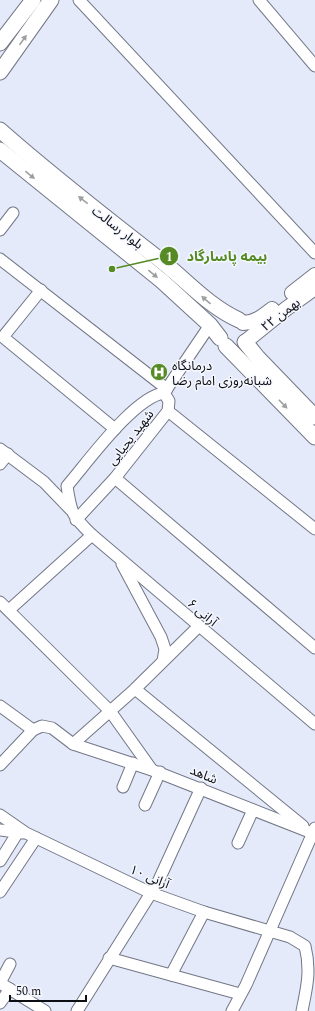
<svg xmlns="http://www.w3.org/2000/svg" width="315" height="1011" font-family="Spectral,'Noto Sans Arabic',serif">
  <rect width="100%" height="100%" fill="#e4eafa"/>
  <g fill="none" stroke-linecap="round" stroke-linejoin="round">
    <defs>
      <g id="minor">
        <path d="M79,0L315,253"/>
        <path d="M259,0L315,66"/>
        <path d="M0,230L13,213"/>
        <path d="M0,259L167,389"/>
        <path d="M41,290L3,337L115,429"/>
        <path d="M164,393C134,397 87,463 67,486C71,513 72,516 92,535L315,724"/>
        <path d="M168,411L315,529"/>
        <path d="M0,449L44,482L71,510"/>
        <path d="M0,464L8,454"/>
        <path d="M115,478L315,648"/>
        <path d="M76,520L115,478L168,411L169,401L164,393L210,325"/>
        <path d="M122,564L161,637L165,649L163,661"/>
        <path d="M0,602L110,711L152,770L312,833"/>
        <path d="M9,610L92,535"/>
        <path d="M135,689L303,826"/>
        <path d="M0,706L33,730L42,726L52,728L73,744L152,770"/>
        <path d="M73,744L135,689L198,627"/>
        <path d="M0,765L33,730"/>
        <path d="M123,787L133,763"/>
        <path d="M145,805L160,772"/>
        <path d="M0,815L26,833L151,893L204,912L290,937L305,946C311,970 307,987 302,1011"/>
        <path d="M0,830L23,833"/>
        <path d="M238,843L253,810"/>
        <path d="M0,861L18,832"/>
        <path d="M0,892L36,838"/>
        <path d="M109,958L240,994"/>
        <path d="M171,975L204,912"/>
        <path d="M0,983L45,1011"/>
        <path d="M0,983L10,964"/>
        <path d="M0,1003L10,989"/>
        <path d="M77,1011L158,882L201,788"/>
        <path d="M232,1011L246,985L315,828"/>
      </g>
      <g id="tertiary">
        <path d="M292,293L315,275"/>
        <path d="M243,323C255,323 263,316 272,309"/>
        <path d="M245,342L287,308L315,288"/>
      </g>
      <g id="secondary">
        <path d="M0,43L33,0"/>
        <path d="M0,72L51,0"/>
        <path d="M0,130C53,177 109,220 164,263C189,283 210,307 239,320"/>
        <path d="M0,150L162,281L210,325L220,338"/>
        <path d="M245,342L258,358L315,417"/>
        <path d="M226,346L315,437"/>
      </g>
    </defs>
    <use href="#minor" stroke="#737786" stroke-width="13"/>
    <use href="#tertiary" stroke="#737786" stroke-width="16"/>
    <use href="#secondary" stroke="#737786" stroke-width="17"/>
    <use href="#minor" stroke="#fff" stroke-width="11"/>
    <use href="#tertiary" stroke="#fff" stroke-width="14"/>
    <use href="#secondary" stroke="#fff" stroke-width="15"/>
  </g>
  <defs><path id="oneway-solid" d="M-6-.8H1V-3.2L6.5 0L1 3.2V.8H-6Z"/></defs>
  <g fill="#9e9fa1">
    <use href="#oneway-solid" transform="translate(23 40) rotate(-54)"/>
    <use href="#oneway-solid" transform="translate(30 175) rotate(39)"/>
    <use href="#oneway-solid" transform="translate(83 200) rotate(-142)"/>
    <use href="#oneway-solid" transform="translate(153 274) rotate(39)"/>
    <use href="#oneway-solid" transform="translate(206 300) rotate(-139)"/>
    <use href="#oneway-solid" transform="translate(283 404) rotate(46)"/>
  </g>
  <defs>
    <symbol id="hospital-disc" viewBox="-11 -11 22 22"><circle r="9.5" fill="#558a24" stroke="#f5f7fe"/><path d="M-5-5h3v3.5h4V-5h3V5h-3V1.5h-4V5h-3Z" fill="#fff"/></symbol>
  </defs>
  <g fill-rule="evenodd">
    <use href="#hospital-disc" x="149" y="362" width="20" height="20"/>
  </g>
  <g text-anchor="middle" stroke-width="3" stroke-linejoin="round" paint-order="stroke">
    <g font-size="13" fill="#0d0e14" stroke="#f5f7fe">
      <text transform="translate(118 227) rotate(38)" y="5">بلوار رسالت</text>
      <text transform="translate(280 314) rotate(-38)" y="5">۲۲ بهمن</text>
      <text transform="translate(130 437) rotate(-52)" y="5">شهید یحیایی</text>
      <text transform="translate(203 612) rotate(40)" y="5">آرانی ۶</text>
      <text transform="translate(204 774) rotate(22)" y="5">شاهد</text>
      <text transform="translate(150 876) rotate(23)" y="5">آرانی ۱۰</text>
    </g>
    <g font-size="13" fill="#0d0e14" stroke="#f5f7fe" text-anchor="start">
      <text x="172" y="370">درمانگاه<tspan x="172" dy="15">شبانه‌روزی امام رضا</tspan></text>
    </g>
  </g>
  <path fill="none" stroke="#558a24" stroke-width="1.5" d="M112 269L169 256"/>
  <g fill="#558a24" stroke="#f5f7fe" stroke-width="1.5">
    <circle cx="112" cy="269" r="4"/>
    <circle cx="169" cy="256" r="10"/>
  </g>
  <g font-size="12" text-anchor="middle" font-weight="bold" fill="#fff">
    <text x="169" y="261">1</text>
  </g>
  <g font-size="14" text-anchor="middle" font-weight="bold" fill="#558a24" stroke="#f5f7fe" stroke-width="3" stroke-linejoin="round" paint-order="stroke">
    <text x="227" y="261">بیمه پاسارگاد</text>
  </g>
  <path d="M10 995v6h76v-6" fill="none" stroke="#0d0e14" stroke-width="2"/>
  <text x="16" y="995" font-size="12" fill="#0d0e14" stroke="#f5f7fe" stroke-width="3" paint-order="stroke">50 m</text>
</svg>
